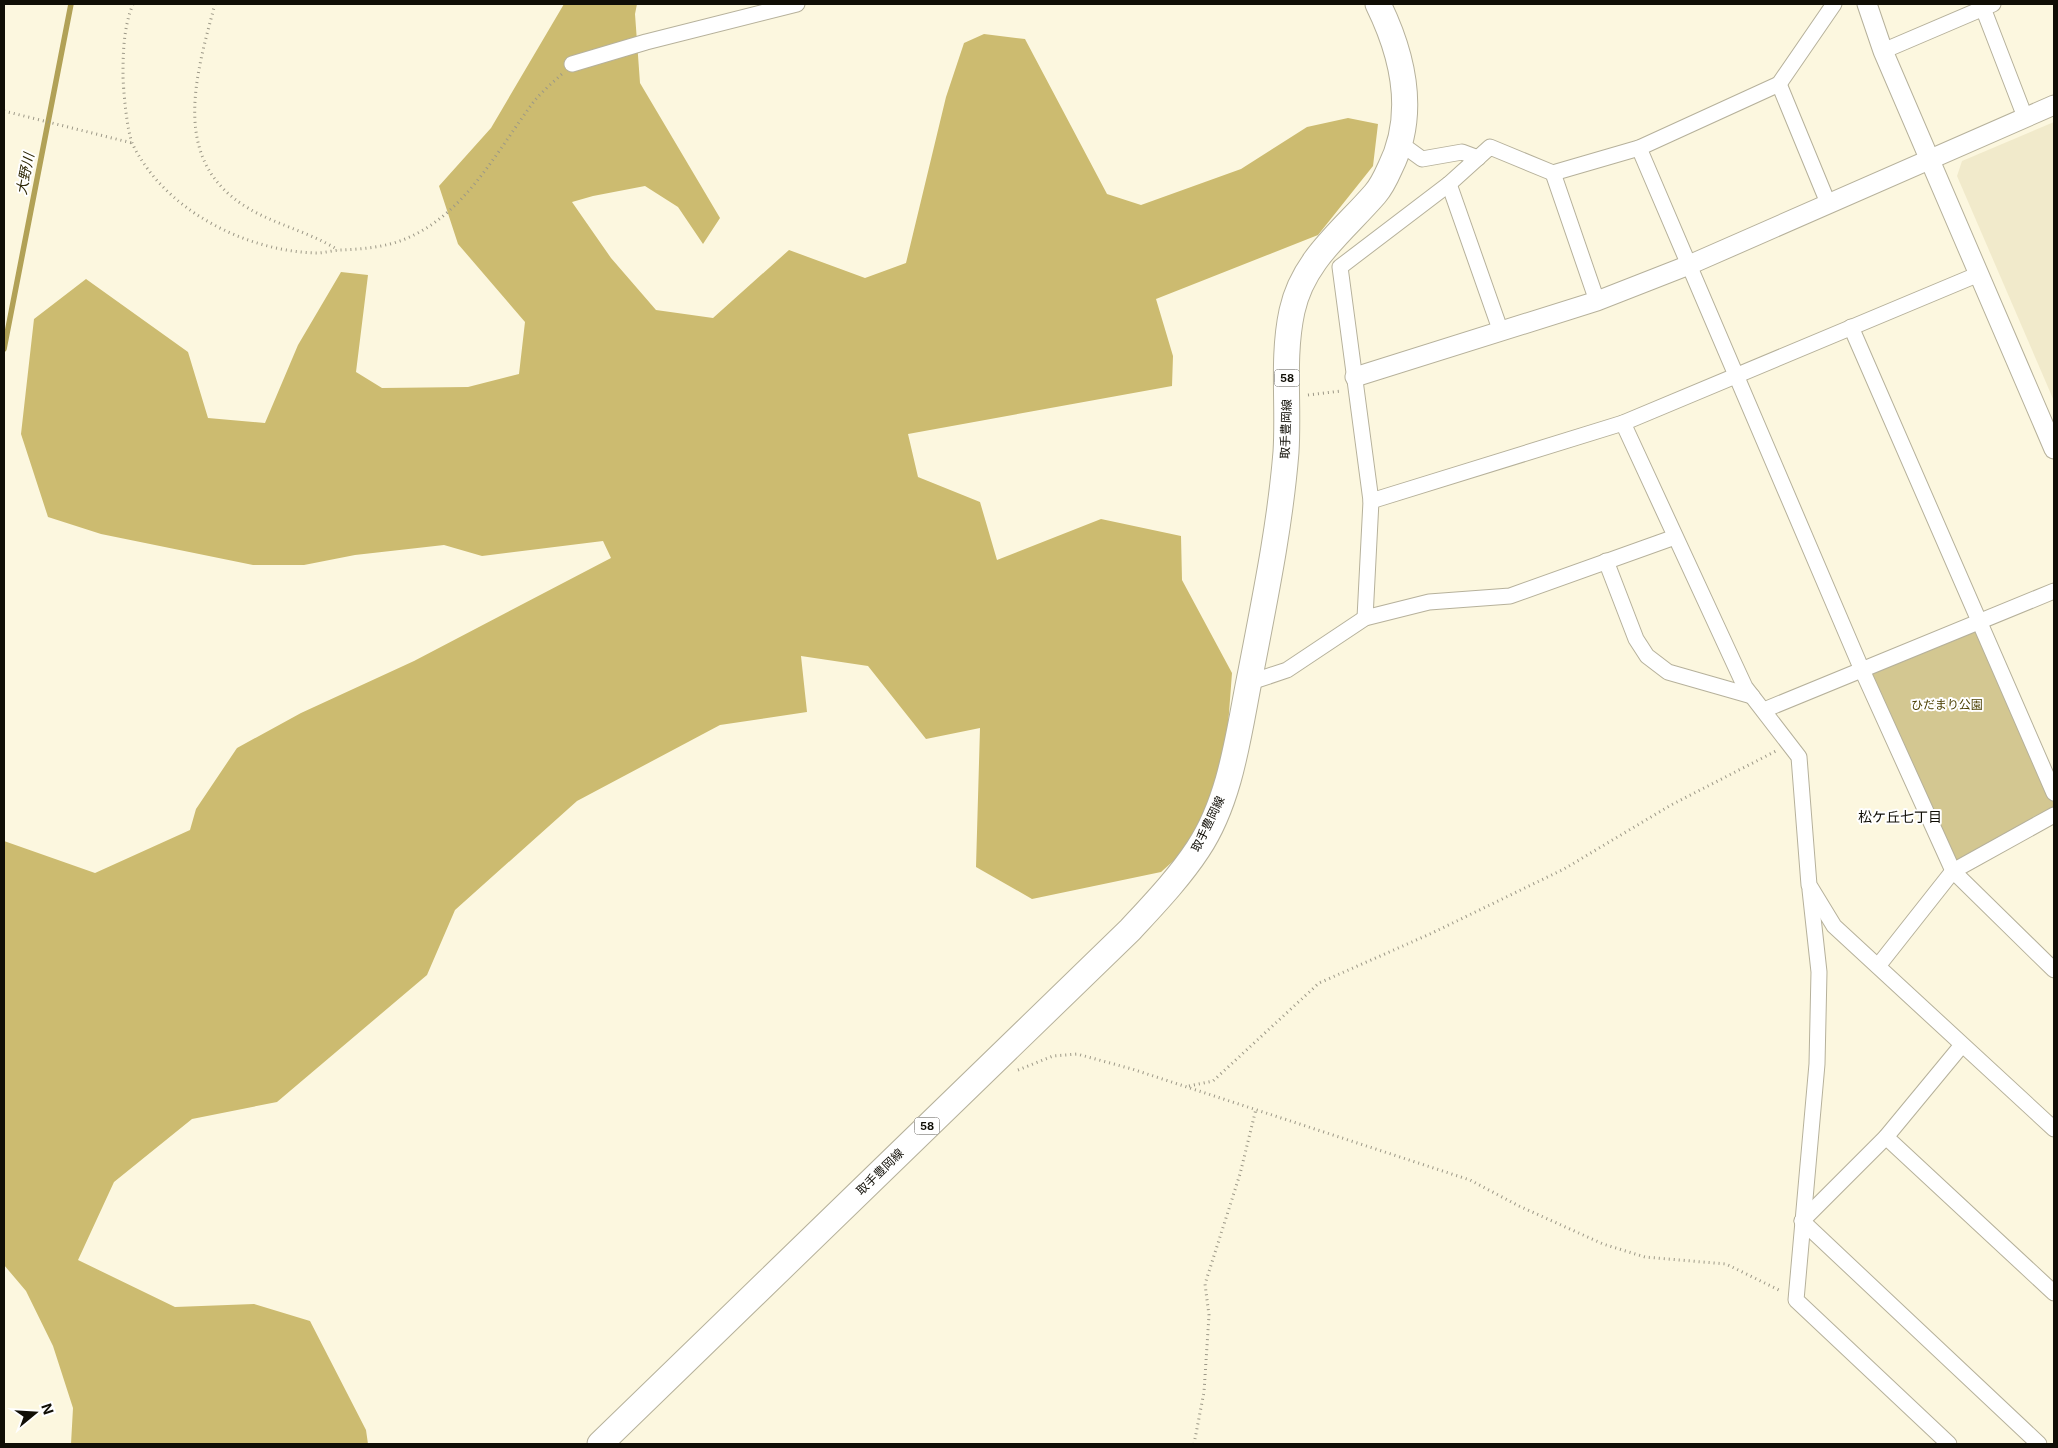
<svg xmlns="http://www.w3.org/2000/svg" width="2058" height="1448" font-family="Inter,'Noto Sans JP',sans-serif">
  <rect width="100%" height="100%" fill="#fcf7df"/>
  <path fill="#f1eacb" d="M2054,122V401L1957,176L1962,161Z"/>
  <path fill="#d3c791" d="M1979,620L2054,793V815L1953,871L1862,670Z"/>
  <path fill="#ccbb70" d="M564,4H637L635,14L640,83L720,218L703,244L678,207L645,186L593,196L572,202L611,258L656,310L713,318L789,250L865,278L906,263L946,97L964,43L984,34L1025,39L1107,194L1141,205L1241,169L1307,127L1348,118L1378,124L1373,166L1318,235L1156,299L1173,356L1172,386L908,434L918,477L980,502L997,560L1101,519L1181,536L1182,580L1232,673L1227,739L1207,809L1189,847L1161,872L1032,899L976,867L980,728L926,739L868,666L801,656L807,712L720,725L577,801L455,910L427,975L277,1102L192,1119L114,1182L78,1260L175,1307L254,1304L310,1321L366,1430L368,1444H71L73,1408L53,1346L26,1291L4,1265V841L95,873L190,830L196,809L237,748L301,713L414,661L611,558L603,541L482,556L444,545L355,555L304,565H253L101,534L48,517L21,434L34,319L86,279L188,352L208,418L265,423L298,345L341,272L368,275L356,372L382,388L468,387L519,374L525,322L458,244L439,186L491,128Z"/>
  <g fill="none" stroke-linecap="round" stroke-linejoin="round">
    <path stroke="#b1a156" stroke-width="5.5" d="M4,349L71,4"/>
    <defs>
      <g id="minor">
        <path d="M1834,4L1779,84L1639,148L1553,173L1490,147L1449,184L1340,267L1371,501L1623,423L1745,687L1799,757L1809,885L1834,926L2054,1129"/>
        <path d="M1983,8L2025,117"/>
        <path d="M1883,51L1993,4"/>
        <path d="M572,64L646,42L797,4"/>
        <path d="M1779,84L1828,203"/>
        <path d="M1400,143L1422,159L1462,152L1478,158"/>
        <path d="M1639,148L1862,670L1953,871L2054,970"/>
        <path d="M1553,173L1597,301"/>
        <path d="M1449,184L1501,332"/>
        <path d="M1851,327L2054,793"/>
        <path d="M1623,423L1979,274"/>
        <path d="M1606,561L1636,639L1647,656L1668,672L1752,696"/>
        <path d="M1365,618L1371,501"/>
        <path d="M1248,683L1287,670L1365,618L1429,602L1510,596L1675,537"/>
        <path d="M1764,710L2054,591"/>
        <path d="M1810,890L1819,972L1817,1064L1796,1300L1949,1444"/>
        <path d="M1878,966L1953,871L2054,815"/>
        <path d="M1886,1137L2054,1293"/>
        <path d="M1802,1221L2039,1444"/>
        <path d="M1802,1221L1886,1137L1962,1045"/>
      </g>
      <g id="tertiary">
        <path d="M1867,4L1883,51L2054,449"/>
        <path d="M1355,377L1597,301L1689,265L2054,105"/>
      </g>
      <path id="primary" d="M600,1444L1130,930C1154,904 1179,878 1198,849C1232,798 1239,729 1251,671C1265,598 1280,526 1286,452C1289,405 1282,357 1292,311C1303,260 1343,231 1375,194C1382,186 1386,177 1390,168C1417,114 1403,55 1378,4"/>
    </defs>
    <use href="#minor" stroke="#b6b19b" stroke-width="17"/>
    <use href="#tertiary" stroke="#b6b19b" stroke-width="21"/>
    <use href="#primary" stroke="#b6b19b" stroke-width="27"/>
    <g stroke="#9c9887" stroke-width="3" stroke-dasharray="1 4" stroke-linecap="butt">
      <path d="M133,4C124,26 123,50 123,74C123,88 127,133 133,145C165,210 245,251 316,253C325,253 334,250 342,250C363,249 386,247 405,239C465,215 498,149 535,100C543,91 553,82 562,74"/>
      <path d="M215,4C196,75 169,161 248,208C276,225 310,232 338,250"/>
      <path d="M4,111L132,143"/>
      <path d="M1308,395L1341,391"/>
      <path d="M1018,1070L1053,1056L1077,1054L1132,1069L1470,1180L1519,1206L1603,1244L1645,1257L1726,1264L1781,1291"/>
      <path d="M1189,1086L1213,1081L1319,983L1430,934L1564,869L1671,805L1776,751"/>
      <path d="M1194,1444L1204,1392L1209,1315L1205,1284L1240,1174L1256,1109"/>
    </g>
    <use href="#minor" stroke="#fff" stroke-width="15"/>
    <use href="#tertiary" stroke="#fff" stroke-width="19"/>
    <use href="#primary" stroke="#fff" stroke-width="25"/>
  </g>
  <g text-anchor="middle" stroke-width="4" stroke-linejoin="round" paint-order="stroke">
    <g fill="#fff" stroke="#585651" stroke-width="1">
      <rect x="1274.5" y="369.5" width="25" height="17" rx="4"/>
      <rect x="914.5" y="1117.5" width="25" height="17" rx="4"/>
    </g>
    <g font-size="11" font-weight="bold" fill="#100e06">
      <text x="1287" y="382">58</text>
      <text x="927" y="1130">58</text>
    </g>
    <g font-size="12" fill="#100e06" stroke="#fff">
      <text transform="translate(1286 429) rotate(-88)" y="4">取手豊岡線</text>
      <text transform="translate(1208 824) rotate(-64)" y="4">取手豊岡線</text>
      <text transform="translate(880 1172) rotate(-44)" y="4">取手豊岡線</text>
    </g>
    <g font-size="12" fill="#4b3f00" stroke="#fff">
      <text x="1947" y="709">ひだまり公園</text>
    </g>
    <g font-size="14" font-style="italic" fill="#302907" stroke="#fff">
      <text transform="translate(25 174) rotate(-79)" y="5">大野川</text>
    </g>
    <g font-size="14" fill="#100e06" stroke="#fff">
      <text x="1900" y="822">松ケ丘七丁目</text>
    </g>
  </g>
  <rect width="2058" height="1448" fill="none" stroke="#100e06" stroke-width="10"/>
  <g transform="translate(35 1413) rotate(72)" stroke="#ffffff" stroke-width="4" paint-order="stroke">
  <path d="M0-4L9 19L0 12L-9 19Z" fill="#100e06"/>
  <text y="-8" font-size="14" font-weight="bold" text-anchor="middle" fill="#100e06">N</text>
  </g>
</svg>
